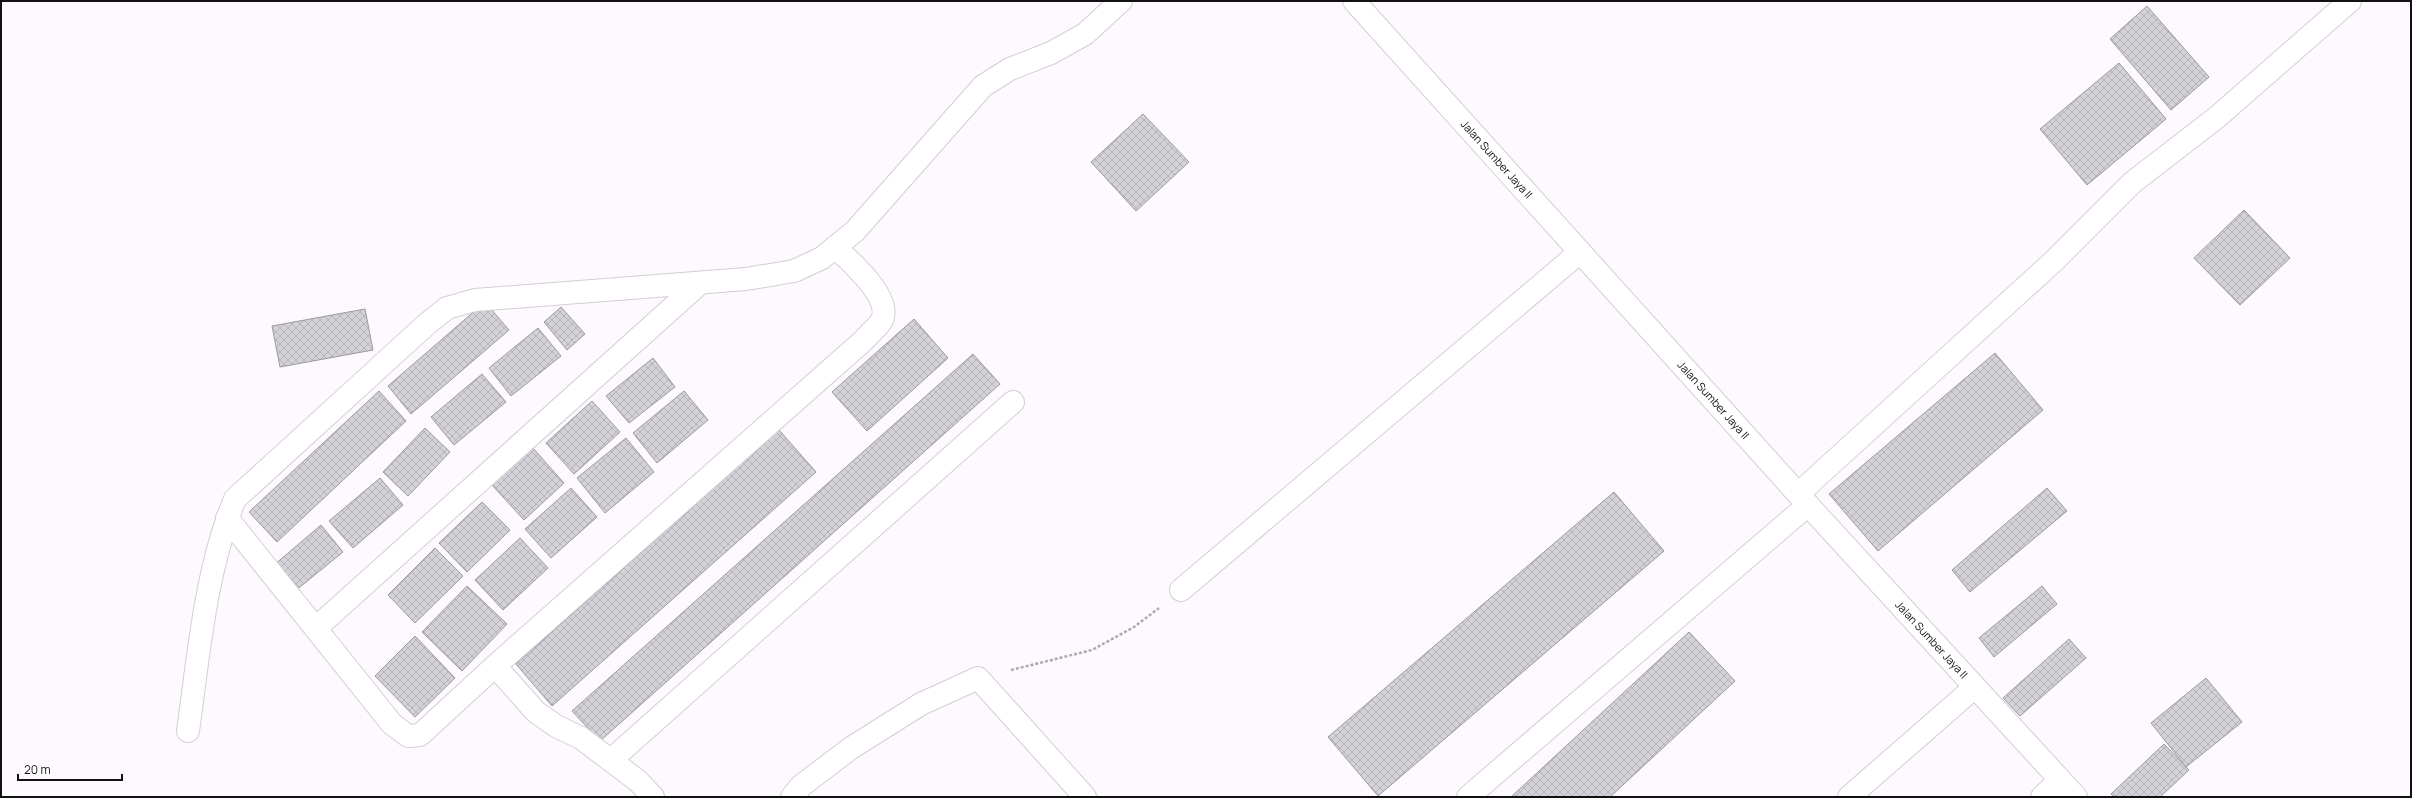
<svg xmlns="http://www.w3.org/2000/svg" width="2412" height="798" font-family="Manrope,sans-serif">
  <defs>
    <pattern id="building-cross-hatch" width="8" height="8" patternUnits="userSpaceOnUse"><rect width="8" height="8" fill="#d3d2d8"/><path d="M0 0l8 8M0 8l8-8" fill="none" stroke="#b4b3b8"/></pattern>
  </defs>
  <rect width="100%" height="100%" fill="#fdf9fe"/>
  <g fill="url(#building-cross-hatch)" stroke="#9a999f">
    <path d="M2147,6L2209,77L2171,110L2110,39Z"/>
    <path d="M2119,63L2166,119L2087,185L2040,129Z"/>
    <path d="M1143,114L1189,162L1136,211L1091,162Z"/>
    <path d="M2244,210L2290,258L2240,305L2194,258Z"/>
    <path d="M485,302L509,330L411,414L388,386Z"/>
    <path d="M561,307L585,334L567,350L544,322Z"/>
    <path d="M365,309L373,350L280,367L272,326Z"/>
    <path d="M914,319L948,358L867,431L832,392Z"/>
    <path d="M538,328L561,356L511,396L489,368Z"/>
    <path d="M1995,353L2043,410L1878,551L1829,494Z"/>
    <path d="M973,354L1000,384L600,741L572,711Z"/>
    <path d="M653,358L675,387L629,423L606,396Z"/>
    <path d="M482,374L506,402L454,445L431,417Z"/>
    <path d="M379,391L406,421L277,542L249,512Z"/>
    <path d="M684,391L708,420L657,463L633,433Z"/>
    <path d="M592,401L620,432L574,474L546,443Z"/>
    <path d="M425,428L450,452L408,496L383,472Z"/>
    <path d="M779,430L816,472L552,706L516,664Z"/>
    <path d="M626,438L654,472L605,513L577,478Z"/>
    <path d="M532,447L564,483L524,520L492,485Z"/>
    <path d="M380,478L403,505L353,548L329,521Z"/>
    <path d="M571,488L597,517L551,558L525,529Z"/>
    <path d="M2047,488L2067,511L1970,592L1952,570Z"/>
    <path d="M1614,492L1664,551L1378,796L1328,737Z"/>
    <path d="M482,502L510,530L467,572L439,543Z"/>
    <path d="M321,525L343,552L295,591L274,565Z"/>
    <path d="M520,538L548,568L503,610L475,580Z"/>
    <path d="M435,548L463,576L415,623L388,595Z"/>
    <path d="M467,586L507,624L462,671L422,632Z"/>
    <path d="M2042,586L2057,604L1994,657L1979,638Z"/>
    <path d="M1689,632L1735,681L1610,797H1511Z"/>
    <path d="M415,636L455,678L415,717L375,676Z"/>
    <path d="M2069,639L2086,658L2020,716L2003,698Z"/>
    <path d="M2206,678L2242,722L2186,767L2151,723Z"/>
    <path d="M2164,744L2189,770L2160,797H2114L2111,794Z"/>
  </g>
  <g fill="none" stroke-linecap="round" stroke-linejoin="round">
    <defs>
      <g id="minor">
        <path id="s1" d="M1354,1L1808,505L2076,797"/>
        <path d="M1798,494L2055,260L2133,182L2216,118L2350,1"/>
        <path d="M227,518L392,724L408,736L420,735L495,666L863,341C868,335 878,327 882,320C892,297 850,261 835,247"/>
        <path d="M1181,590L1580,252"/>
        <path d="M316,628L700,283"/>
        <path d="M495,666L536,712L556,726L581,738L638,781L653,797"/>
        <path d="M188,731C199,653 205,572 235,499L428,323L447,308L475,300L746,279L794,271L822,258L855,231L983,86L1010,69L1051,53L1085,34L1121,1"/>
        <path d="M611,760L1013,402"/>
        <path d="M792,797L801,786L851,748L921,704L978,678L1085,797"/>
        <path d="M1468,797L1808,505"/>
        <path d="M1849,797L1975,687"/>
        <path d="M2042,797L2060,780"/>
      </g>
    </defs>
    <use href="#minor" stroke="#d3ced4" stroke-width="24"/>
    <path stroke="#adaaae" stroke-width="2.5" stroke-dasharray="3 2" stroke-linecap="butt" d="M1011,670L1092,650L1134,627L1159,608"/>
    <use href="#minor" stroke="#fff" stroke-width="22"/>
  </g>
  <g text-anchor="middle" stroke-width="3.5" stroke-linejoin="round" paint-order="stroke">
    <g font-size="11" fill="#131213" stroke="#fff">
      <text dy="4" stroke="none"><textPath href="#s1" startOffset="213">Jalan Sumber Jaya II</textPath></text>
      <text dy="4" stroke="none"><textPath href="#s1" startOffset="537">Jalan Sumber Jaya II</textPath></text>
      <text dy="4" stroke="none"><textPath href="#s1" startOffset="861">Jalan Sumber Jaya II</textPath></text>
    </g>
  </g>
  <rect width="2412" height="798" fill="none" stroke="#131213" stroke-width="4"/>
  <path d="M18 774v6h104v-6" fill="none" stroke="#131213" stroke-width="2"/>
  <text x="24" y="774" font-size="12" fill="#131213" stroke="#ffffff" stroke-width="3" paint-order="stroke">20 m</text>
</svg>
